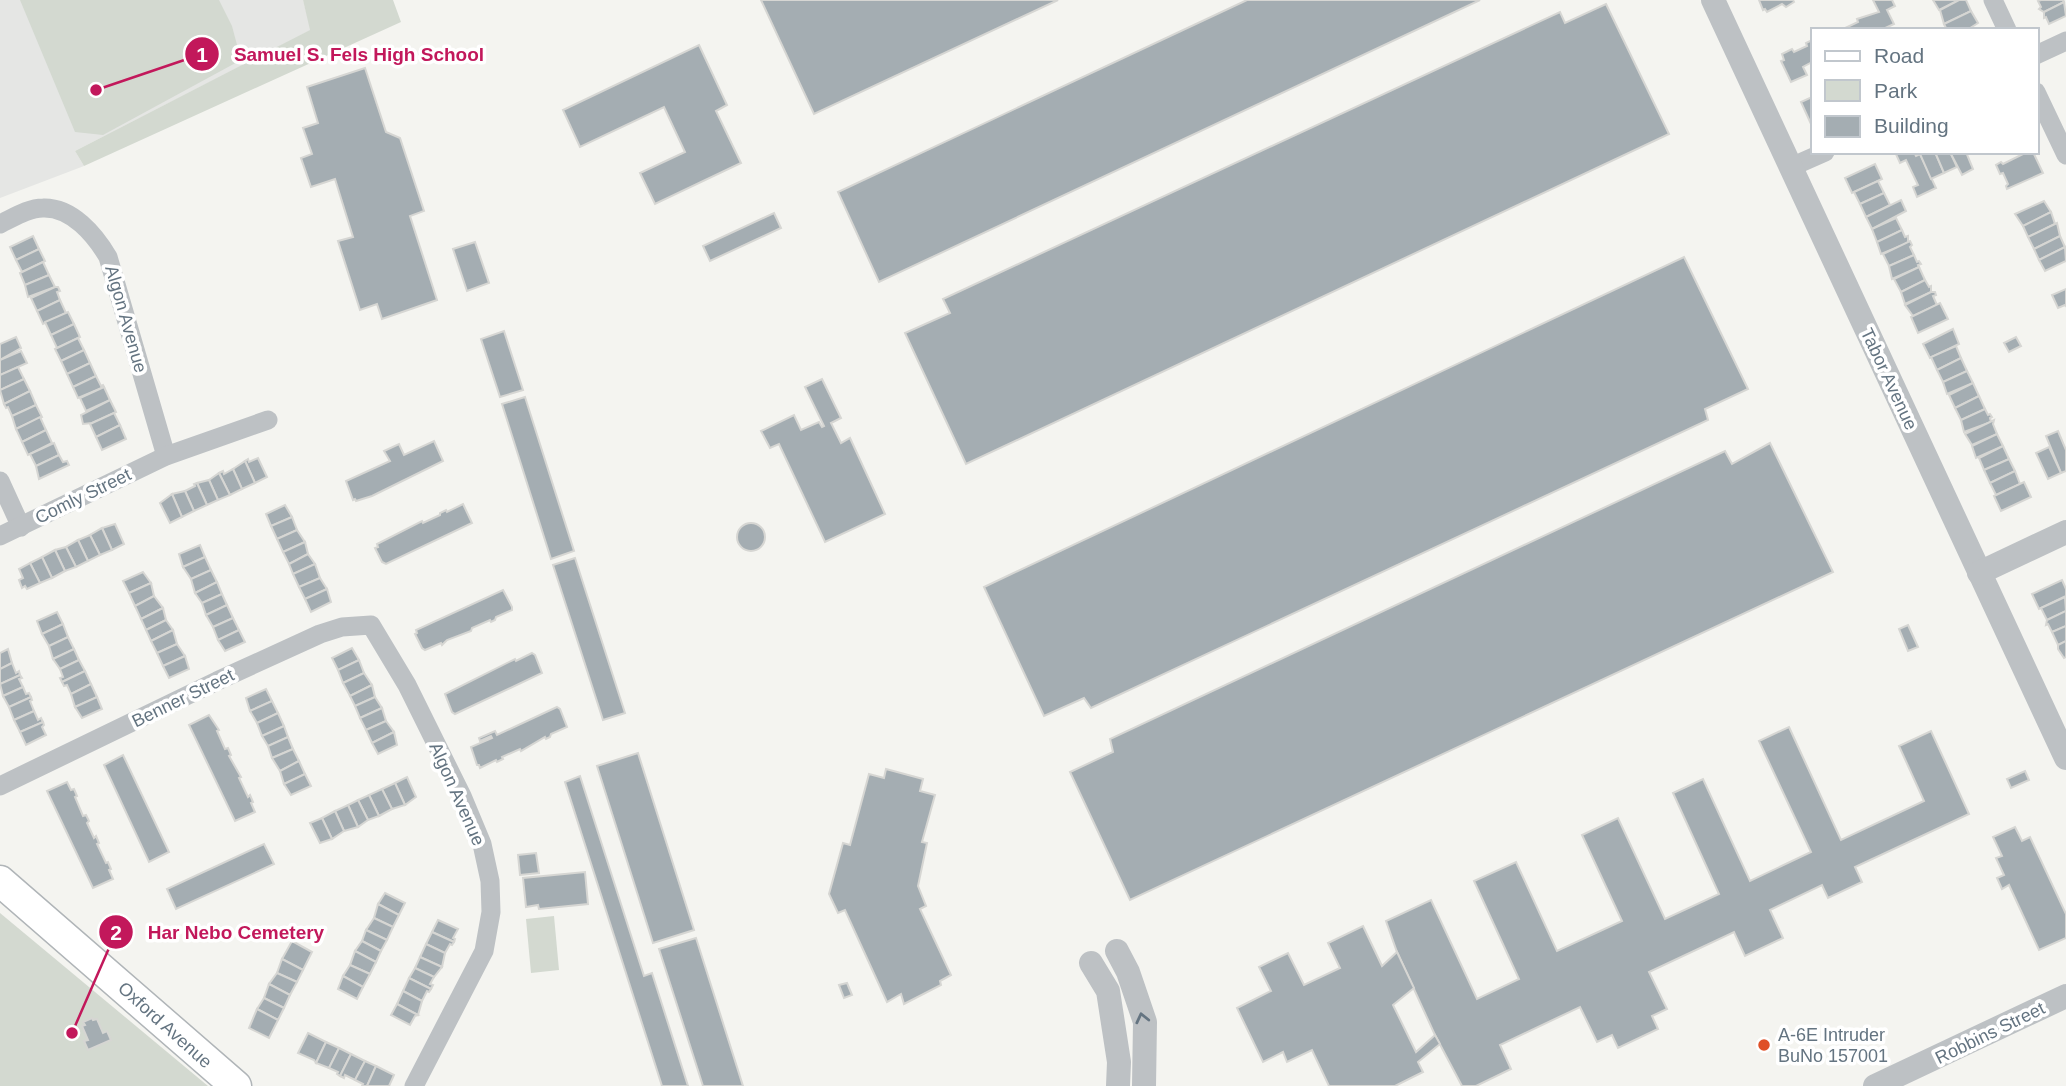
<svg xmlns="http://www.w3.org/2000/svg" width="2066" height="1086" font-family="Arial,sans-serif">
  <rect width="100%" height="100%" fill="#f4f4f0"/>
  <path fill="#e5e6e4" d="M0,0H303L311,30L75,151L84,166L0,198Z"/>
  <g fill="#d3d9d0">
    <path d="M20,0H219L232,26L241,60L103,135L75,132Z"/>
    <path d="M303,0H393L401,22L84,166L75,151L310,30Z"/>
    <path d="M0,913L208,1086H0Z"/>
    <path d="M554,916L559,970L531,973L526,919Z"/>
  </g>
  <g fill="#a4adb2" stroke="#d6d6d3" stroke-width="2">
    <path d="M761,0H1058L814,114Z"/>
    <path d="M1247,0H1480L879,282L838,192Z"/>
    <path d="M1759,0H1793L1794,2L1786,7L1782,4L1767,12L1765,9L1763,10Z"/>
    <path d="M1873,0H1892L1895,6L1887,10L1894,24L1881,30H1841L1858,22L1857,19L1879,12Z"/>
    <path d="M1933,0H1959L1939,10Z"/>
    <path d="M1959,0H1966L1971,11L1944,24L1940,10Z"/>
    <path d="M2041,0H2063L2064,2L2044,12L2039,9L2041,7L2038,1Z"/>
    <path d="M2064,2L2066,16L2049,24L2046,17L2044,18V12Z"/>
    <path d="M1606,4L1669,134L966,464L905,333L950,313L943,299L1560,12L1565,23Z"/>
    <path d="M1971,11L1978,23L1967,30H1947L1944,24Z"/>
    <path d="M1812,40V62L1803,67L1807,75L1791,82L1781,61L1784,60L1782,54L1792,49L1794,52L1807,46L1806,43Z"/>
    <path d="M699,45L727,105L716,111L741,163L655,204L640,173L685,152L664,107L580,147L563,110Z"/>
    <path d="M365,68L386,132L400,138L424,211L410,216L437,300L382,319L377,304L360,310L338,241L353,237L335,179L311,187L301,158L312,154L303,128L318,123L307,87Z"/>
    <path d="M1812,97V123L1811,124L1801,102Z"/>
    <path d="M1895,152H1914L1916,156L1920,154L1936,188L1917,197L1913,187L1918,185L1906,160L1900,163Z"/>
    <path d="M1924,152H1935L1944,173L1931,179L1920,154Z"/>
    <path d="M1935,152H1950L1957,167L1944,173Z"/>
    <path d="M1950,152H1966L1973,169L1962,175Z"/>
    <path d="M2027,152H2033L2043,173L2007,189L2006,186L2008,184L2003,173L2000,174L1996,165L2001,162L2003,164Z"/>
    <path d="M1875,164L1882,179L1852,193L1845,178Z"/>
    <path d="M1878,181L1884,193L1860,204L1854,192Z"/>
    <path d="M1884,193L1890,205L1866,217L1860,204Z"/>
    <path d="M1901,200L1906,211L1872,229L1866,217Z"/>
    <path d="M2044,201L2051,212L2023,226L2015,214Z"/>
    <path d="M2051,212L2055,224L2028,237L2023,226Z"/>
    <path d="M774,213L781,228L710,261L703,246Z"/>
    <path d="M1896,218L1902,230L1877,242L1872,229Z"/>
    <path d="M2057,223L2060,236L2034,249L2028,237Z"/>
    <path d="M1902,230L1905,237L1908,236V243L1881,254L1877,242Z"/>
    <path d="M33,236L39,249L16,260L10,247Z"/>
    <path d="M2060,236L2065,247L2039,260L2034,249Z"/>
    <path d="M1910,241L1912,245L1910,247L1914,255L1889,266L1883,254Z"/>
    <path d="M475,242L489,283L467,291L453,249Z"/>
    <path d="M2065,247L2066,261L2045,271L2039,260Z"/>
    <path d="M39,249L45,261L22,272L16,260Z"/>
    <path d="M1914,255L1917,262L1919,261L1921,264L1918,265L1919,267L1892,279L1889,266Z"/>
    <path d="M1684,257L1748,389L1705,409L1708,420L1091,708L1084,698L1044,716L984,587Z"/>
    <path d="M43,262L49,275L25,285L20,273Z"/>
    <path d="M1919,267L1925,280L1901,292L1894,279Z"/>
    <path d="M49,275L55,287L28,297L25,285Z"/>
    <path d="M1925,280L1929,287L1931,286V292L1905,304L1901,292Z"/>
    <path d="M55,287H58L60,291L57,292L60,300L37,311L31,298Z"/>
    <path d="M2066,289V306L2065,305L2058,308L2052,295Z"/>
    <path d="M1931,292H1935L1936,295L1933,296L1937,305L1913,316L1905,305Z"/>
    <path d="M60,300L66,313L43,324L37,311Z"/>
    <path d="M1940,303L1948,319L1918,333L1911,317Z"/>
    <path d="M68,312L74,324L51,335L45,322Z"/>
    <path d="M74,324L80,337L57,348L51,335Z"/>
    <path d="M1953,329L1959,344L1930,358L1923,344Z"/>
    <path d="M504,331L523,390L500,397L481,339Z"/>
    <path d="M16,337L21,348L0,360V344Z"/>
    <path d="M2016,337L2021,346L2009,352L2004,343Z"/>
    <path d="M78,338L84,350L61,361L55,349Z"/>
    <path d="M1956,346L1961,358L1937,370L1931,357Z"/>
    <path d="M84,350L90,363L67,374L61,361Z"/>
    <path d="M21,351L27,363L0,375V360Z"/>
    <path d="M1961,358L1967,371L1943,382L1937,370Z"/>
    <path d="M90,363L96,376L73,387L67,374Z"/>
    <path d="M18,367L24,379L0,390V375Z"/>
    <path d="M1967,371L1973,383L1947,394L1943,382Z"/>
    <path d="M96,376L101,386L103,385L104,387L78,398L73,387Z"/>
    <path d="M24,379L30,391L4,404L0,390Z"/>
    <path d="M822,379L841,418L831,423L841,443L850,438L885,514L825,542L779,444L770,448L761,431L794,415L801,430L819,422L822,427L824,426L805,387Z"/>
    <path d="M1973,383L1979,396L1955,408L1949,395Z"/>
    <path d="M104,387L110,400L86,411L80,398Z"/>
    <path d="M30,391L36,405L12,416L8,407L6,408L4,404Z"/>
    <path d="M1979,396L1985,409L1961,420L1955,408Z"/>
    <path d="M525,397L574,551L551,559L502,404Z"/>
    <path d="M110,400L116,412L92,423L83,424L81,415Z"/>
    <path d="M36,405L42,417L16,429L12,416Z"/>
    <path d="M1985,409L1988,415L1990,414L1992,417L1990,418L1991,422L1964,432L1961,420Z"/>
    <path d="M114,413L120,425L96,437L90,424Z"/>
    <path d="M40,417L46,430L22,442L16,429Z"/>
    <path d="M1994,420L1993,424L1997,434L1972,445L1965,434Z"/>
    <path d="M120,425L126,439L102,450L96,437Z"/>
    <path d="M46,430L52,443L28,455L22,442Z"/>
    <path d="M2058,431L2066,450V471L2061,473L2046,436Z"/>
    <path d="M1997,434L2003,446L1976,458L1972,446Z"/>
    <path d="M434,441L443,461L372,496L356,501L355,499L353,500L346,481L390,461L384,451L399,444L404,455Z"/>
    <path d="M54,443L59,455L36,466L30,454Z"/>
    <path d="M1770,443L1833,572L1130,900L1070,772L1113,752L1110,739L1725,451L1732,464Z"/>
    <path d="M2003,446L2009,459L1984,470L1979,458Z"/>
    <path d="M2049,447L2061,473L2048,479L2036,453Z"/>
    <path d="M59,455L63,462L67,461L69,465L39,479L36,466Z"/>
    <path d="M258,458L267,477L255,483L245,461L248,459L249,462Z"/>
    <path d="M2009,459L2015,471L1990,483L1984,470Z"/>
    <path d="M245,461L255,483L242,489L233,469Z"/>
    <path d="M233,469L242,489L230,495L219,473L223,471L224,474Z"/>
    <path d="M2015,471L2020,484L1996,495L1990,483Z"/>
    <path d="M219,473L230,495L218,500L209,480Z"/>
    <path d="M209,480L218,500L207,505L197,483Z"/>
    <path d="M2024,482L2031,497L2001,511L1994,496Z"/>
    <path d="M197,483L207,505L194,511L185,491L195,486L194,484Z"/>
    <path d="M185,491L194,511L182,517L172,494Z"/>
    <path d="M172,494L182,517L170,523L160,503Z"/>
    <path d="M463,504L472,523L386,564L382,562L375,548L378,547L377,544L422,521L423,523L440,515V513L446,510L447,512Z"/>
    <path d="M285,505L292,517L271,526L266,514Z"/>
    <path d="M292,517L297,530L277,539L271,526Z"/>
    <circle cx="751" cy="537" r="14"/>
    <path d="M115,524L124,544L112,550L102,528Z"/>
    <path d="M102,528L112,550L100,555L90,535Z"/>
    <path d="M297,530L305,542L283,552L277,539Z"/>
    <path d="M90,535L100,555L88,561L78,540Z"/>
    <path d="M78,540L88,561L76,567L66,547Z"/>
    <path d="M305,542L308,554L289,564L283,552Z"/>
    <path d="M200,545L205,557L183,567L179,554Z"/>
    <path d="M66,547L76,567L65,571L55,550Z"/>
    <path d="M55,550L65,571L52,578L42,557Z"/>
    <path d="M308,554L315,564L293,574L289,564Z"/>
    <path d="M42,557L52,578L40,583L30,563Z"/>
    <path d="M205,557L211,570L191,579L183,567Z"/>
    <path d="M575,558L625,713L603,720L553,565Z"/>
    <path d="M30,563L40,583L27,589L25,586L22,588L19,580L23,578L19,569Z"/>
    <path d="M315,564L320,578L299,587L293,574Z"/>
    <path d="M211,570L217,582L195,593L191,579Z"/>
    <path d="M143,572L151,583L129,593L123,581Z"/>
    <path d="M320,578L327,589L305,599L299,587Z"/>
    <path d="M2062,580L2066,589V596L2039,609L2032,594Z"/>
    <path d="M217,582L222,594L202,603L195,593Z"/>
    <path d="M151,583L154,596L135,606L129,593Z"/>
    <path d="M327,589L331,602L311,612L305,599Z"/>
    <path d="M503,590L512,607V610L496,617L495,620L491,622L490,620L472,628L471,631L447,640L442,645L441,643L425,650L422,648L415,634L417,633L416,630Z"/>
    <path d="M222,594L227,605L206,615L202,603Z"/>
    <path d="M154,596L163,608L141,619L135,606Z"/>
    <path d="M2065,597L2066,611L2047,620L2041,608Z"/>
    <path d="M227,605L233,618L213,627L206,615Z"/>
    <path d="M163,608L166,620L146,630L141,619Z"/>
    <path d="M2066,611V626L2052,632L2048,624L2046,625L2047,620Z"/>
    <path d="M57,612L63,624L42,634L37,621Z"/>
    <path d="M233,618L239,630L218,640L213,627Z"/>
    <path d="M166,620L173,630L151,641L146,630Z"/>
    <path d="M63,624L68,637L49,646L42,634Z"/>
    <path d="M1908,625L1918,647L1908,651L1899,629Z"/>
    <path d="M2066,626V641L2058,645L2052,632Z"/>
    <path d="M173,630L177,644L157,653L151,641Z"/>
    <path d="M239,630L245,642L225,651L218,640Z"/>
    <path d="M68,637L74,649L53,659L49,646Z"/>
    <path d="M2066,641V657L2064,658L2058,649V645Z"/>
    <path d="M177,644L185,656L163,666L157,653Z"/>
    <path d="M352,648L359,660L338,670L332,658Z"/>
    <path d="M8,649L12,663L0,669V653Z"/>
    <path d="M74,649L79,660L60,669L53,659Z"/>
    <path d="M532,653L535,655L542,673L455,714L452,712L445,694L515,659L516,661Z"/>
    <path d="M185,656L189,669L169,678L163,666Z"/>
    <path d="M79,660L85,671L62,682L60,678L63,677L60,669Z"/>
    <path d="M359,660L364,673L343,683L338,670Z"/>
    <path d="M12,663L16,673L19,671L20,675L0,684V669Z"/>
    <path d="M85,671L91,684L71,694L67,685L64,686L62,682Z"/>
    <path d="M364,673L372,685L350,696L343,683Z"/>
    <path d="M20,675L22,678L19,679L23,687L3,696L0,684Z"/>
    <path d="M91,684L97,697L75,707L71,694Z"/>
    <path d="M372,685L375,697L355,706L350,696Z"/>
    <path d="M23,687L26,694L29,693L31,697L9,707L3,696Z"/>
    <path d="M266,689L272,701L250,711L246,698Z"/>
    <path d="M31,697L32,700L30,701L34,711L14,720L9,707Z"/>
    <path d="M97,697L102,709L82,718L75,707Z"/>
    <path d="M375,697L382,708L360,718L355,706Z"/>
    <path d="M272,701L278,713L257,723L250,711Z"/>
    <path d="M557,707L560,709L567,727L551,734L550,737L546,739L545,737L521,751L520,749L502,757L503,759L497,762L496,760L480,768L479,765H477L471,747L492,738L491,736L480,741L479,738L495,731L497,735Z"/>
    <path d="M382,708L386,721L366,730L360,718Z"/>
    <path d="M34,711L38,720L41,718L43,722L20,732L14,720Z"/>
    <path d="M278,713L284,726L262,736L257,723Z"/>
    <path d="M209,715L219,730L217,731L225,749L228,748L231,755L229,756L241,777L239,778L248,797L250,795L253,802L251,803L255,812L235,821L189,725Z"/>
    <path d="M386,721L394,732L372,743L366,730Z"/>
    <path d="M43,722L44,725L42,727L46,735L26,745L20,732Z"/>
    <path d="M284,726L288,737L268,746L262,736Z"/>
    <path d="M1789,727L1841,840L1924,801L1899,746L1931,731L1969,814L1855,867L1862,882L1828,898L1822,885L1770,910L1783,938L1745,956L1734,932L1649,972L1667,1009L1652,1016L1658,1029L1618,1048L1612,1035L1597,1042L1580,1007L1500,1045L1511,1069L1476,1086H1462L1435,1035L1397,952L1386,921L1431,900L1477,999L1519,979L1474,881L1516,862L1557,951L1622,921L1582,835L1618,818L1665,919L1719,894L1673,793L1703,779L1750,881L1811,852L1759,741Z"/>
    <path d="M394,732L397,745L378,754L372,743Z"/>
    <path d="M288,737L293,749L272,758L268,746Z"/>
    <path d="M293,749L299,761L280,771L272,758Z"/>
    <path d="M638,753L694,930L653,943L597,766Z"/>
    <path d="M123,755L169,852L149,862L104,765Z"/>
    <path d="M299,761L305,774L284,784L280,771Z"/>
    <path d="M886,769L923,779L920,791L935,795L922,842L927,843L918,886L926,906L920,909L951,975L940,981L941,985L904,1004L901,994L887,1002L845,910L838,913L829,894L843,843L850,845L869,774L884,778Z"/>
    <path d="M2025,771L2029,780L2011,788L2007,779Z"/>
    <path d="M305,774L311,786L291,795L284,784Z"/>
    <path d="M580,776L644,976L652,973L688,1086H662L565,782Z"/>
    <path d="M407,777L416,797L405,805L395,783Z"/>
    <path d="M67,782L71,790L74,789L77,796L75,797L83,816L86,815L89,821L87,823L94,838L96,836L99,843L97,844L106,863L108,862L111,869L109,870L113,879L93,888L47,791Z"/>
    <path d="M395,783L405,805L392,809L382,789Z"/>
    <path d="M382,789L392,809L379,816L369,795Z"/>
    <path d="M369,795L379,816L368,820L358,800Z"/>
    <path d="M358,800L368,820L358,827L348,805Z"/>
    <path d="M348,805L358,827L344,831L335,811Z"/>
    <path d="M335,811L344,831L332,839L322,818Z"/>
    <path d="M322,818L332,839L320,843L310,823Z"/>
    <path d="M2015,827L2022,841L2030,837L2066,914V938L2039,950L2009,885L2002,889L1997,878L2004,875L1996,858L2002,856L1993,837Z"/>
    <path d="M264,844L274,864L176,909L167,889Z"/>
    <path d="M536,853L539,873L520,875L518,855Z"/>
    <path d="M585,872L588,904L539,909L538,905L526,907L523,878Z"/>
    <path d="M385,893L405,903L399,915L378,904Z"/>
    <path d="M378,904L399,915L393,927L374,918Z"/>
    <path d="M374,918L393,927L387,940L366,930Z"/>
    <path d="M438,920L458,929L453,938L455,939L454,942L432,932Z"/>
    <path d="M1363,926L1382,966L1397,952L1414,988L1393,1005L1416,1052L1435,1035L1440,1044L1418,1062L1423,1072L1395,1086H1329L1312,1050L1287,1062L1283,1052L1263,1062L1237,1008L1271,991L1259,967L1288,953L1304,985L1340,968L1328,943Z"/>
    <path d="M366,930L387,940L381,951L362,941Z"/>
    <path d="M432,932L454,942L452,945L450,944L445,953L426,944Z"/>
    <path d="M696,938L743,1086H703L659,949Z"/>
    <path d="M292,941L312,952L303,970L282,959Z"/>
    <path d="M362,941L381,951L376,962L355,951Z"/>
    <path d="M426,944L445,953L442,967L420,957Z"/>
    <path d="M355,951L376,962L370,974L350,965Z"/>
    <path d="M420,957L442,967L434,977L415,968Z"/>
    <path d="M282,959L303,970L297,982L277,973Z"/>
    <path d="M350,965L370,974L363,987L343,976Z"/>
    <path d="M415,968L434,977L430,984L433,985L431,989L409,978Z"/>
    <path d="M277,973L297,982L290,995L269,984Z"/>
    <path d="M343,976L363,987L357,999L338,989Z"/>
    <path d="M409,978L431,989L429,992L427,991L422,1001L403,991Z"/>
    <path d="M847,983L852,995L844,998L839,985Z"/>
    <path d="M269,984L290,995L284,1008L264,998Z"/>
    <path d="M403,991L422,1001L418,1015L397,1004Z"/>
    <path d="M264,998L284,1008L278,1020L257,1009Z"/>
    <path d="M397,1004L418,1015L415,1016L410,1025L391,1015Z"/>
    <path d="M257,1009L278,1020L269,1038L249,1028Z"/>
    <path d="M92,1018L93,1020L97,1019L103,1033L107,1031L111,1040L88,1050L84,1041L88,1040L82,1026L85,1025L83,1022Z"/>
    <path d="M308,1033L326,1042L316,1063L314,1060L298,1053Z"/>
    <path d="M326,1042L339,1048L329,1068L316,1063Z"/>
    <path d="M339,1048L351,1054L340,1076L337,1074L338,1072L329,1068Z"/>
    <path d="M351,1054L365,1061L355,1080L345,1075L344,1078L340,1076Z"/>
    <path d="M365,1061L376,1066L367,1086H362L363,1084L355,1080Z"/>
    <path d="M376,1066L394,1075L389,1086H367Z"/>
  </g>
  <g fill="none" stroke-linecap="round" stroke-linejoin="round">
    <defs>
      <path id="primary" d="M0,881L236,1086"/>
    </defs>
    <use href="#primary" stroke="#b0b5b8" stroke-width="33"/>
    <g stroke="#bdc1c4" stroke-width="19">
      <path d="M1993,0L2007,30"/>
      <path d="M2036,55L2066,41"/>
      <path d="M2036,92L2066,155"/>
      <path d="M1791,167L1825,152"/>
      <path d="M0,224C13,218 28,208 43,208C72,207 95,235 108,257L166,456"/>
      <path d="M0,481L21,527"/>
      <path d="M0,536L166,456L268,420"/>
      <path d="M0,786L217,681L320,634L342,627L371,625L407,685L462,796L482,844L490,881L491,912L484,951L414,1086"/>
    </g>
    <g stroke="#bdc1c4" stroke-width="24">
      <path d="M1713,0L2066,758"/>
      <path d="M1979,573L2066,532"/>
      <path d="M1117,951L1128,972L1145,1022L1144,1086"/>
      <path d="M1091,963L1108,991L1119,1062L1118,1086"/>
      <path d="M1875,1086L2066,996"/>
    </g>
    <use href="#primary" stroke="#fff" stroke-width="30"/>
  </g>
  <defs><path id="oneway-chevron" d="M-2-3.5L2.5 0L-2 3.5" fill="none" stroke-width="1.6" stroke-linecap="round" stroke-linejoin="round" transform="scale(1.75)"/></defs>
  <use stroke="#647481" href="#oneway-chevron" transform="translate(1142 1018) rotate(-103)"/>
  <circle fill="#df5026" stroke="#fff" stroke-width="2.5" cx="1764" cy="1045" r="7"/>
  <g text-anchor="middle" stroke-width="7" stroke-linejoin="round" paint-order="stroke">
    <g font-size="18" fill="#647481" stroke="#fff">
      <text transform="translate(126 319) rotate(74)" y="6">Algon Avenue</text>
      <text transform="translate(1889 379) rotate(65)" y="6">Tabor Avenue</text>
      <text transform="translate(83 496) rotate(-26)" y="6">Comly Street</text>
      <text transform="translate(183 698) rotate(-26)" y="6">Benner Street</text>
      <text transform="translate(457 794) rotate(66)" y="6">Algon Avenue</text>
      <text transform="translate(165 1025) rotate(42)" y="6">Oxford Avenue</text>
      <text transform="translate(1990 1033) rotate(-26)" y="6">Robbins Street</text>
    </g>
    <g font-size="18" fill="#647481" stroke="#fff" text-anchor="start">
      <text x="1778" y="1041">A-6E Intruder<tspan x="1778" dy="21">BuNo 157001</tspan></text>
    </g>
  </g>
  <path fill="none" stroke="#c2185b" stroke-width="2.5" d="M96 90L202 54M72 1033L116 932"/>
  <g fill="#c2185b" stroke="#fff" stroke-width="2.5">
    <circle cx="96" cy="90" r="7"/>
    <circle cx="72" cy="1033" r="7"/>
    <circle cx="202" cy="54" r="18"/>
    <circle cx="116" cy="932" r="18"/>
  </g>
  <g font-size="21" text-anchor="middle" font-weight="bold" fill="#fff">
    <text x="202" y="62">1</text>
    <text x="116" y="940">2</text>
  </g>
  <g font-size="19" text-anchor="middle" font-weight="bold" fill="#c2185b" stroke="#fff" stroke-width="7" stroke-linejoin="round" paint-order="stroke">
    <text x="359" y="61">Samuel S. Fels High School</text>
    <text x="236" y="939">Har Nebo Cemetery</text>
  </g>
  <rect x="1811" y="28" width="228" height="126" fill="#ffffff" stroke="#c1c7cd" stroke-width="2"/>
  <rect x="1825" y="51" width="35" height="10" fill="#ffffff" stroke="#c1c7cd" stroke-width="2"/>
  <text x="1874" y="63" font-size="21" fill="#647481">Road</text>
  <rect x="1825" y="80" width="35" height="21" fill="#d3d9d0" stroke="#c1c7cd" stroke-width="2"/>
  <text x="1874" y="98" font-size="21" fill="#647481">Park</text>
  <rect x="1825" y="116" width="35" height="21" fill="#a4adb2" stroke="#c1c7cd" stroke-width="2"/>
  <text x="1874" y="133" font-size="21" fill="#647481">Building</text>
</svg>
